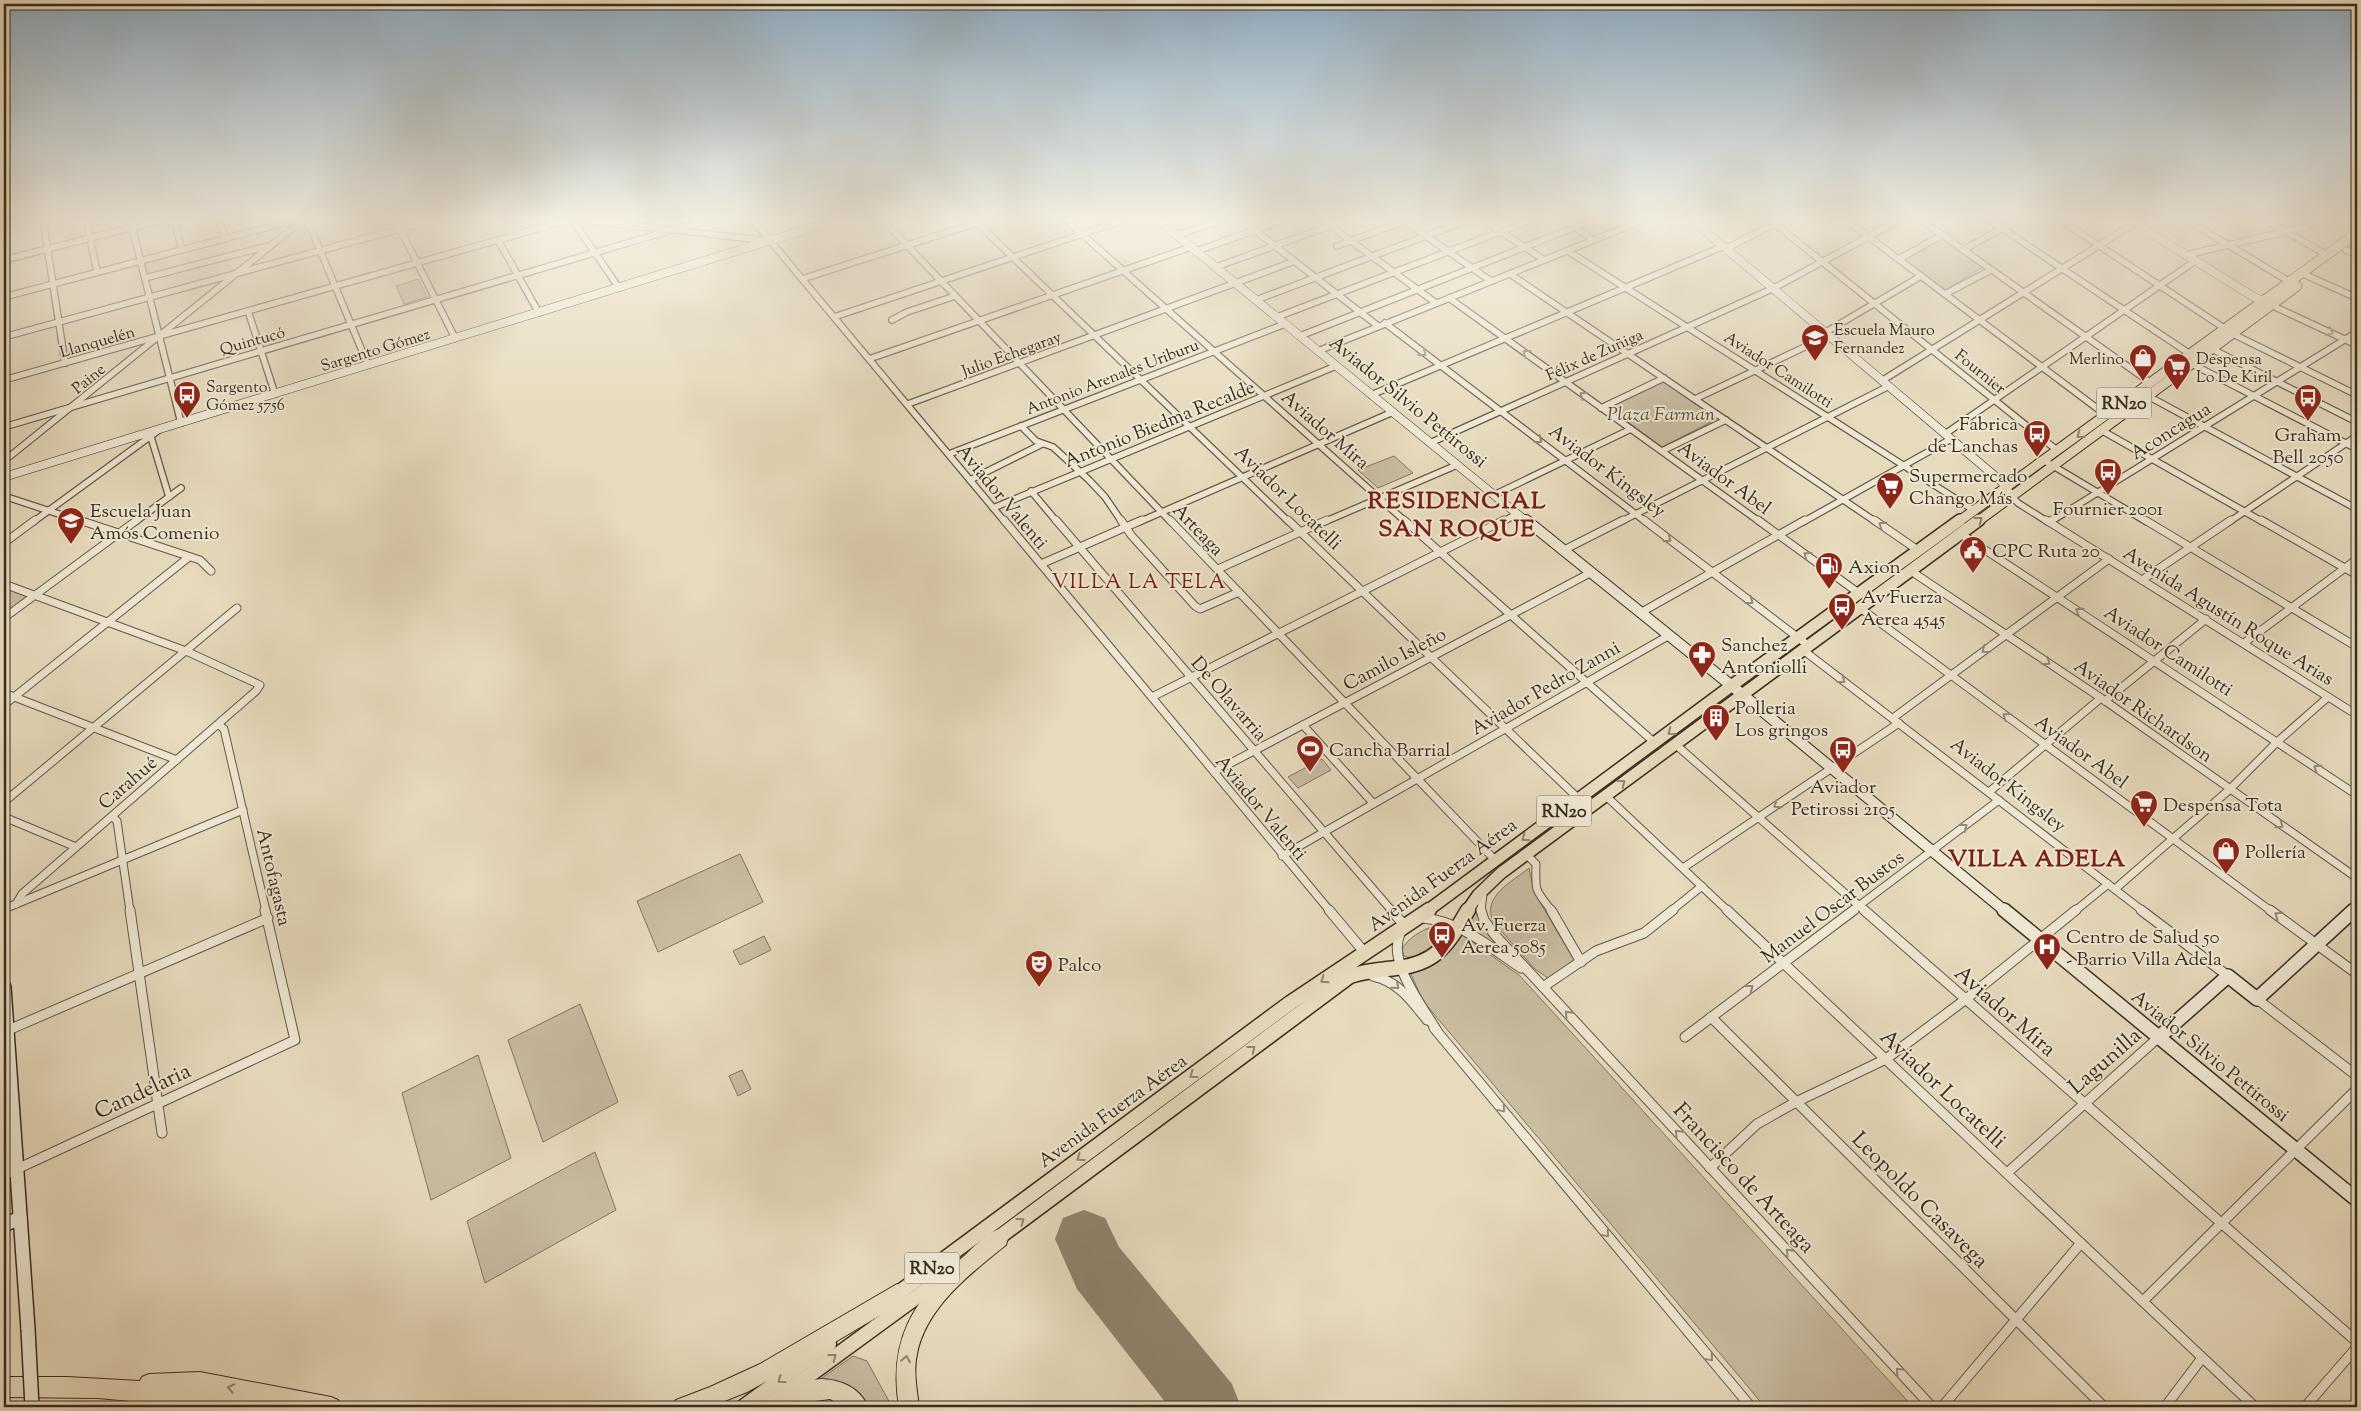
<svg xmlns="http://www.w3.org/2000/svg" width="2361" height="1411" font-family="'Sorts Mill Goudy',serif">
  <rect width="100%" height="100%" fill="#e7dbbd"/>
  <filter id="stains"><feTurbulence type="fractalNoise" baseFrequency=".004" numOctaves="4"/><feColorMatrix values="0 0 0 0 .2 0 0 0 0 .09 0 0 0 0 .02 0 0 0 .5 -.17"/></filter>
  <radialGradient id="worn" r=".72"><stop offset=".6" stop-color="#630" stop-opacity="0"/><stop offset="1" stop-color="#630" stop-opacity=".3"/></radialGradient>
  <g fill="#c9bda2" stroke="#817560">
    <path d="M1942,237L1983,267L1944,291L1902,259Z"/>
    <path d="M418,279L427,297L404,304L396,286Z"/>
    <path d="M1662,381L1717,419L1662,447L1607,407Z"/>
    <path d="M1394,456L1413,473L1378,488L1358,470Z"/>
    <path d="M4,587L26,594L27,599L4,615Z"/>
    <path d="M1322,759L1331,770L1298,788L1288,777Z"/>
    <path d="M740,854L763,902L658,952L637,901Z"/>
    <path d="M1529,868L1534,892L1574,960L1549,979L1535,969L1494,923C1480,897 1512,882 1529,868Z"/>
    <path d="M1474,911L1503,952L1463,926Z"/>
    <path d="M1440,925L1448,930L1445,940C1434,947 1418,963 1404,956L1402,950C1406,938 1428,926 1440,925Z"/>
    <path d="M1460,933L1520,976L1913,1407H1765L1423,1001L1410,972C1430,962 1453,956 1460,933Z"/>
    <path d="M764,936L771,950L740,965L733,951Z"/>
    <path d="M580,1004L618,1102L543,1142L508,1040Z"/>
    <path d="M478,1055L511,1158L431,1200L402,1093Z"/>
    <path d="M742,1070L751,1089L738,1096L729,1076Z"/>
    <path d="M595,1152L616,1210L485,1283L467,1221Z"/>
    <path d="M853,1356L867,1361L892,1407H866L863,1401L821,1383L822,1378Z"/>
  </g>
  <g fill="none" stroke-linecap="round" stroke-linejoin="round">
    <path fill="#90846e" fill-rule="evenodd" d="M1084,1210L1105,1218L1119,1247L1232,1384L1241,1407H1169L1077,1289L1055,1239L1063,1218Z"/>
    <defs>
      <g id="street-far2">
        <path d="M43,219L65,363"/>
        <path d="M86,219L97,272"/>
        <path d="M130,219L181,423"/>
        <path d="M174,219L182,250"/>
        <path d="M219,219L225,238"/>
        <path d="M307,219L368,365"/>
        <path d="M395,219L455,338"/>
        <path d="M572,219L619,288"/>
        <path d="M574,219L770,241"/>
        <path d="M752,219L1005,522"/>
        <path d="M882,219L1171,522"/>
        <path d="M973,219L1289,522"/>
        <path d="M1065,219L1406,522"/>
        <path d="M1240,219L1378,326"/>
        <path d="M1321,219L1436,303"/>
        <path d="M1401,219L1491,281"/>
        <path d="M1482,219L1544,260"/>
        <path d="M1562,219L1594,240"/>
        <path d="M1769,219L2058,451"/>
        <path d="M1845,219L2106,415"/>
        <path d="M1920,219L2151,383"/>
        <path d="M1988,219L2190,354"/>
        <path d="M2059,219L2233,334L2357,395"/>
        <path d="M2185,219L2290,282"/>
        <path d="M2264,219L2327,255"/>
        <path d="M4,225L28,219"/>
        <path d="M2139,226L2170,219"/>
        <path d="M1177,235L1225,219"/>
        <path d="M498,240L539,313"/>
        <path d="M1337,246L1410,219"/>
        <path d="M1727,248L1784,219"/>
        <path d="M1963,250L2019,219"/>
        <path d="M2346,250L2357,255"/>
        <path d="M1197,251L1286,219"/>
        <path d="M1568,251L1975,511"/>
        <path d="M2186,255L2340,219"/>
        <path d="M1899,259L1942,235"/>
        <path d="M4,260L165,219"/>
        <path d="M1216,267L1349,219"/>
        <path d="M2301,273L2357,298"/>
        <path d="M1510,274L1876,522"/>
        <path d="M145,278L268,246"/>
        <path d="M802,279L989,219"/>
        <path d="M1945,294L1991,270"/>
        <path d="M4,297L299,219"/>
        <path d="M1449,298L1760,522"/>
        <path d="M1256,300L1471,219"/>
        <path d="M2271,305L2357,345"/>
        <path d="M248,311L275,394"/>
        <path d="M834,317L1127,219"/>
        <path d="M1277,317L1534,219"/>
        <path d="M892,320L907,312L955,296"/>
        <path d="M1385,323L1646,522"/>
        <path d="M1826,332L1921,276"/>
        <path d="M1300,336L1596,219"/>
        <path d="M4,337L436,219"/>
        <path d="M2212,349L2357,422"/>
        <path d="M1318,351L1646,219"/>
        <path d="M869,359L1191,247"/>
        <path d="M2192,364L2357,449"/>
        <path d="M4,380L572,219"/>
        <path d="M1883,380L2135,223"/>
        <path d="M1371,395L1724,246"/>
        <path d="M2148,396L2357,509"/>
        <path d="M1695,399L1830,335"/>
        <path d="M908,404L1295,261"/>
        <path d="M1601,408L1664,378"/>
        <path d="M1021,426L1036,441L1053,447L1089,480L1105,497L1122,522"/>
        <path d="M4,427L709,219"/>
        <path d="M2101,430L2263,522"/>
        <path d="M1945,434L2195,261"/>
        <path d="M151,437L169,497"/>
        <path d="M1430,443L1774,288L1901,219"/>
        <path d="M1662,451L1726,420"/>
        <path d="M949,454L1285,324"/>
        <path d="M4,461L304,219"/>
        <path d="M2045,461L2147,522"/>
        <path d="M970,480L1042,444"/>
        <path d="M1031,491L1057,522"/>
        <path d="M1494,495L1631,429"/>
        <path d="M4,496L83,522"/>
        <path d="M2011,496L2018,503L2048,522"/>
        <path d="M993,508L1336,366"/>
        <path d="M33,522L159,430"/>
        <path d="M135,522L181,488"/>
        <path d="M1139,522L1393,412"/>
        <path d="M1324,522L1457,465"/>
        <path d="M1502,522L1517,514"/>
        <path d="M1620,522L1889,386"/>
        <path d="M1803,522L1951,439"/>
        <path d="M2050,522L2357,332"/>
        <path d="M2229,522L2357,436"/>
      </g>
      <g id="street-far1">
        <path d="M79,520L200,560L211,571"/>
        <path d="M1004,520L1330,911"/>
        <path d="M1056,520L1392,911"/>
        <path d="M1121,520L1131,535L1195,606L1200,609L1239,592"/>
        <path d="M1170,520L1495,860"/>
        <path d="M1288,520L1580,800"/>
        <path d="M1404,520L1655,743"/>
        <path d="M1644,520L1809,646"/>
        <path d="M1758,520L1860,594"/>
        <path d="M1874,520L1919,551"/>
        <path d="M2046,520L2357,715"/>
        <path d="M2145,520L2357,647"/>
        <path d="M2261,520L2357,575"/>
        <path d="M2050,522L2052,520"/>
        <path d="M1961,534L2357,795"/>
        <path d="M4,543L35,520"/>
        <path d="M1562,551L1623,520"/>
        <path d="M1041,564L1142,520"/>
        <path d="M1218,569L1327,520"/>
        <path d="M1911,571L2101,698L2357,878"/>
        <path d="M2142,580L2231,520"/>
        <path d="M4,584L186,651L260,685L256,691L22,894L16,904"/>
        <path d="M1860,608L2271,911"/>
        <path d="M1640,613L1805,520"/>
        <path d="M4,618L137,520"/>
        <path d="M2244,643L2357,559"/>
        <path d="M1803,650L2143,911"/>
        <path d="M4,693L177,760"/>
        <path d="M1152,697L1504,520"/>
        <path d="M2105,701L2206,619"/>
        <path d="M4,705L189,557"/>
        <path d="M1893,718L2109,559"/>
        <path d="M219,725L224,729L266,911"/>
        <path d="M1303,725L1373,803"/>
        <path d="M1675,744L1865,911"/>
        <path d="M1214,772L1590,573"/>
        <path d="M1989,792L2101,698"/>
        <path d="M1606,796L1728,911"/>
        <path d="M4,802L237,608"/>
        <path d="M4,817L76,847"/>
        <path d="M113,817L117,821L130,911"/>
        <path d="M1526,854L1536,864C1535,891 1535,890 1552,911"/>
        <path d="M1282,856L1668,636"/>
        <path d="M1683,868L1899,723"/>
        <path d="M2115,889L2229,790L2277,742L2328,697"/>
        <path d="M4,909L243,810"/>
        <path d="M1481,911L1483,894"/>
        <path d="M1671,911L1702,886"/>
        <path d="M1852,911L1999,800"/>
        <path d="M2075,911L2108,884"/>
      </g>
      <g id="street">
        <path d="M130,910L162,1133"/>
        <path d="M1329,910L1365,953"/>
        <path d="M1391,910L1405,926C1380,954 1422,1005 1437,1031"/>
        <path d="M1481,910L1484,920L1494,934L1932,1407"/>
        <path d="M1551,910L1581,962"/>
        <path d="M1727,910L2255,1407"/>
        <path d="M1864,910L2357,1342"/>
        <path d="M2141,910L2228,976"/>
        <path d="M2270,910L2357,974"/>
        <path d="M1423,918C1460,921 1491,948 1521,968"/>
        <path d="M1373,976C1398,981 1412,1001 1427,1020"/>
        <path d="M1543,987L1596,951L1644,933L1673,910"/>
        <path d="M2257,999L2357,1076"/>
        <path d="M1711,1017L2104,1407"/>
        <path d="M1434,1028L1751,1407"/>
        <path d="M6,1031L268,918"/>
        <path d="M1685,1037L1854,910"/>
        <path d="M1710,1168L1757,1124L1796,1102L1886,1059L1966,999L2076,910"/>
        <path d="M2007,1173L2159,1037"/>
        <path d="M4,1175L295,1040L265,910"/>
        <path d="M2143,1301L2357,1089"/>
        <path d="M1942,1407L2081,1243"/>
        <path d="M2165,1407L2202,1358"/>
        <path d="M2305,1407L2357,1347"/>
      </g>
      <g id="secondary-far2">
        <path d="M1157,219L1527,522"/>
        <path d="M1691,219L2002,482L2011,496"/>
        <path d="M2128,219L2254,297L2270,304"/>
        <path d="M4,477L840,219"/>
      </g>
      <g id="secondary-far1">
        <path d="M1526,520L1743,695L2005,911"/>
        <path d="M2353,911L2357,907"/>
      </g>
      <g id="secondary">
        <path d="M2004,910L2357,1200"/>
        <path d="M4,987L28,1329"/>
        <path d="M2159,1037L2228,976L2257,999L2354,910"/>
        <path d="M4,1225L20,1218"/>
      </g>
      <g id="primary-far2">
        <path d="M1958,522L2357,233"/>
        <path d="M1977,522L2297,286"/>
      </g>
      <g id="primary-far1">
        <path d="M1427,911L1731,686L1960,520"/>
        <path d="M1467,911L1478,895L1501,873L1979,520"/>
      </g>
      <g id="primary">
        <path d="M994,1241L1350,976C1365,971 1380,970 1396,968C1438,964 1449,942 1468,910"/>
        <path d="M893,1297L1290,1003L1429,910"/>
        <path d="M743,1407L829,1344"/>
        <path d="M766,1407L952,1271"/>
      </g>
      <g id="highway">
        <path d="M999,1229L1006,1231L1008,1238L1006,1245C971,1273 926,1307 917,1354C913,1372 917,1389 919,1407H899C888,1340 913,1300 963,1257C974,1247 985,1234 999,1229Z"/>
        <path d="M897,1284L904,1287L907,1294L904,1301L800,1363L747,1392L710,1407H673L676,1400L710,1387L760,1364Z"/>
        <path d="M200,1372L331,1397L338,1400L341,1407H280L261,1404L262,1407H194L98,1398L4,1397V1377H67L140,1381L142,1377L149,1374Z"/>
        <path d="M819,1379C839,1379 860,1387 868,1407H845L830,1399L808,1402L795,1407H767C773,1390 802,1383 819,1379Z"/>
      </g>
    </defs>
    <use href="#street-far2" stroke="#645846" stroke-width="8"/>
    <use href="#street-far1" stroke="#645846" stroke-width="9"/>
    <use href="#street" stroke="#645846" stroke-width="11"/>
    <use href="#secondary-far2" stroke="#392d1f" stroke-width="9"/>
    <use href="#secondary-far1" stroke="#392d1f" stroke-width="12"/>
    <use href="#secondary" stroke="#392d1f" stroke-width="16"/>
    <use href="#primary-far2" stroke="#392d1f" stroke-width="11"/>
    <use href="#primary-far1" stroke="#392d1f" stroke-width="14"/>
    <use href="#primary" stroke="#392d1f" stroke-width="17"/>
    <use href="#highway" stroke="#392d1f" stroke-width="2"/>
    <use href="#street-far2" stroke="#efe8d4" stroke-width="5.5"/>
    <use href="#street-far1" stroke="#efe8d4" stroke-width="7"/>
    <use href="#street" stroke="#efe8d4" stroke-width="9"/>
    <use href="#secondary-far2" stroke="#efe8d4" stroke-width="8"/>
    <use href="#secondary-far1" stroke="#efe8d4" stroke-width="10"/>
    <use href="#secondary" stroke="#efe8d4" stroke-width="13"/>
    <use href="#primary-far2" stroke="#e7dbbd" stroke-width="9"/>
    <use href="#primary-far1" stroke="#e7dbbd" stroke-width="11"/>
    <use href="#primary" stroke="#e7dbbd" stroke-width="14"/>
    <use href="#highway" fill="#e7dbbd" fill-rule="evenodd"/>
    <defs>
      <path id="secondary-bridge" d="M28,1329L32,1407"/>
    </defs>
    <use href="#secondary-bridge" stroke="#392d1f" stroke-width="16" stroke-linecap="butt"/>
    <use href="#secondary-bridge" stroke="#efe8d4" stroke-width="13"/>
  </g>
  <defs><path id="oneway-chevron" d="M-2-3.5L2.5 0L-2 3.5" fill="none" stroke-width="1.6" stroke-linecap="round" stroke-linejoin="round" transform="scale(1.25)"/></defs>
  <g stroke="#948a7a">
    <use href="#oneway-chevron" transform="translate(2330 332) rotate(25)"/>
    <use href="#oneway-chevron" transform="translate(1423 353) rotate(37)"/>
    <use href="#oneway-chevron" transform="translate(1526 353) rotate(-144)"/>
    <use href="#oneway-chevron" transform="translate(1583 395) rotate(-144)"/>
    <use href="#oneway-chevron" transform="translate(1539 440) rotate(37)"/>
    <use href="#oneway-chevron" transform="translate(1882 525) rotate(-146)"/>
    <use href="#oneway-chevron" transform="translate(1668 539) rotate(37)"/>
    <use href="#oneway-chevron" transform="translate(1807 555) rotate(-144)"/>
    <use href="#oneway-chevron" transform="translate(1750 601) rotate(37)"/>
    <use href="#oneway-chevron" transform="translate(2079 611) rotate(-147)"/>
    <use href="#oneway-chevron" transform="translate(1985 650) rotate(144)"/>
    <use href="#oneway-chevron" transform="translate(2047 662) rotate(34)"/>
    <use href="#oneway-chevron" transform="translate(1842 680) rotate(37)"/>
    <use href="#oneway-chevron" transform="translate(2006 716) rotate(-144)"/>
    <use href="#oneway-chevron" transform="translate(2317 768) rotate(-147)"/>
    <use href="#oneway-chevron" transform="translate(1777 805) rotate(146)"/>
    <use href="#oneway-chevron" transform="translate(2280 825) rotate(35)"/>
    <use href="#oneway-chevron" transform="translate(1964 827) rotate(-37)"/>
    <use href="#oneway-chevron" transform="translate(2278 915) rotate(-144)"/>
    <use href="#oneway-chevron" transform="translate(1396 986) rotate(40)"/>
    <use href="#oneway-chevron" transform="translate(1750 988) rotate(-37)"/>
    <use href="#oneway-chevron" transform="translate(1568 1014) rotate(-133)"/>
    <use href="#oneway-chevron" transform="translate(1502 1109) rotate(50)"/>
    <use href="#oneway-chevron" transform="translate(1678 1133) rotate(-133)"/>
    <use href="#oneway-chevron" transform="translate(1606 1234) rotate(50)"/>
    <use href="#oneway-chevron" transform="translate(1789 1252) rotate(-133)"/>
    <use href="#oneway-chevron" transform="translate(1710 1358) rotate(50)"/>
    <use href="#oneway-chevron" transform="translate(1899 1371) rotate(-133)"/>
  </g>
  <g stroke="#90846e">
    <use href="#oneway-chevron" transform="translate(2080 435) rotate(144)"/>
    <use href="#oneway-chevron" transform="translate(1979 520) rotate(-37)"/>
    <use href="#oneway-chevron" transform="translate(1671 732) rotate(144)"/>
    <use href="#oneway-chevron" transform="translate(1622 783) rotate(-36)"/>
    <use href="#oneway-chevron" transform="translate(1525 838) rotate(145)"/>
    <use href="#oneway-chevron" transform="translate(1324 980) rotate(145)"/>
    <use href="#oneway-chevron" transform="translate(1252 1049) rotate(-38)"/>
    <use href="#oneway-chevron" transform="translate(1193 1075) rotate(144)"/>
    <use href="#oneway-chevron" transform="translate(1080 1158) rotate(144)"/>
    <use href="#oneway-chevron" transform="translate(1021 1221) rotate(-36)"/>
    <use href="#oneway-chevron" transform="translate(833 1357) rotate(-37)"/>
    <use href="#oneway-chevron" transform="translate(906 1359) rotate(-81)"/>
    <use href="#oneway-chevron" transform="translate(781 1380) rotate(144)"/>
    <use href="#oneway-chevron" transform="translate(231 1388) rotate(-169)"/>
  </g>
  <linearGradient id="sky" x2="0" y2="1"><stop stop-color="#90acc1"/><stop offset="0.53" stop-color="#f4efe1"/><stop offset="1" stop-color="#f4efe1" stop-opacity="0"/></linearGradient>
  <rect width="2361" height="416" fill="url(#sky)"/>
  <defs>
    <symbol id="school-pin" viewBox="-11 -11 22 30"><path d="M0 17L-7.5 6A9.5 9.5 0 1 1 7.5 6Z" fill="#8f2418" stroke="#efe8d4"/><path d="M0-5L7-2L0 1L-7-2ZM-4 1L0 2.5L4 1V4Q0 6-4 4Z" fill="#fff"/></symbol>
    <symbol id="shop-pin" viewBox="-11 -11 22 30"><path d="M0 17L-7.5 6A9.5 9.5 0 1 1 7.5 6Z" fill="#8f2418" stroke="#efe8d4"/><path d="M-5-2.5h2.3a2.7 3.5 0 0 1 5.4 0H5L5.5 6h-11ZM-1.5-2.5h3a1.5 2.3 0 0 0-3 0Z" fill="#fff"/></symbol>
    <symbol id="supermarket-pin" viewBox="-11 -11 22 30"><path d="M0 17L-7.5 6A9.5 9.5 0 1 1 7.5 6Z" fill="#8f2418" stroke="#efe8d4"/><path d="M-6-5.5h2.5l.6 2H6L4.5 2H-2.5L-4.4-4H-6ZM-1.5 3.2a1.3 1.3 0 1 0 .1 0ZM3 3.2a1.3 1.3 0 1 0 .1 0Z" fill="#fff"/></symbol>
    <symbol id="bus-pin" viewBox="-11 -11 22 30"><path d="M0 17L-7.5 6A9.5 9.5 0 1 1 7.5 6Z" fill="#8f2418" stroke="#efe8d4"/><path d="M-5-6H5V4H4V6H2V4H-2V6H-4V4H-5ZM-3.5-4V0h7V-4ZM-3.5 1.2v1.5H-2V1.2ZM2 1.2v1.5H3.5V1.2Z" fill="#fff"/></symbol>
    <symbol id="civic-pin" viewBox="-11 -11 22 30"><path d="M0 17L-7.5 6A9.5 9.5 0 1 1 7.5 6Z" fill="#8f2418" stroke="#efe8d4"/><path d="M-.6-6.5H3V-4.5H.6V-3L4-1V1h2V6H-6V1h2V-1L-.6-3ZM-1.2 2.5V6h2.4V2.5Z" fill="#fff"/></symbol>
    <symbol id="fuel-pin" viewBox="-11 -11 22 30"><path d="M0 17L-7.5 6A9.5 9.5 0 1 1 7.5 6Z" fill="#8f2418" stroke="#efe8d4"/><path d="M-5.5-6h7V0h2V4h1.3V-2.5L3-4.5l.8-.8L6-3V5H2.5V1h-1V6h-7ZM-4.2-4.7v3.2H.2V-4.7Z" fill="#fff"/></symbol>
    <symbol id="pharmacy-pin" viewBox="-11 -11 22 30"><path d="M0 17L-7.5 6A9.5 9.5 0 1 1 7.5 6Z" fill="#8f2418" stroke="#efe8d4"/><path d="M-2-6h4v4h4v4h-4v4h-4v-4h-4v-4h4Z" fill="#fff"/></symbol>
    <symbol id="building-pin" viewBox="-11 -11 22 30"><path d="M0 17L-7.5 6A9.5 9.5 0 1 1 7.5 6Z" fill="#8f2418" stroke="#efe8d4"/><path d="M-4-6H4V6H1V3H-1V6H-4ZM-2.5-4.3h1.7v1.8h-1.7ZM.8-4.3h1.7v1.8H.8ZM-2.5-1h1.7V.8h-1.7ZM.8-1h1.7V.8H.8Z" fill="#fff"/></symbol>
    <symbol id="stadium-pin" viewBox="-11 -11 22 30"><path d="M0 17L-7.5 6A9.5 9.5 0 1 1 7.5 6Z" fill="#8f2418" stroke="#efe8d4"/><path d="M0-5a6.5 5 0 1 0 0 10a6.5 5 0 1 0 0-10ZM-3.5-1.8h7v3.6h-7Z" fill="#fff"/></symbol>
    <symbol id="hospital-pin" viewBox="-11 -11 22 30"><path d="M0 17L-7.5 6A9.5 9.5 0 1 1 7.5 6Z" fill="#8f2418" stroke="#efe8d4"/><path d="M-5-5h3v3.5h4V-5h3V5h-3V1.5h-4V5h-3Z" fill="#fff"/></symbol>
    <symbol id="theatre-pin" viewBox="-11 -11 22 30"><path d="M0 17L-7.5 6A9.5 9.5 0 1 1 7.5 6Z" fill="#8f2418" stroke="#efe8d4"/><path d="M-5-5.5Q0-4 5-5.5V0Q5 5 0 6Q-5 5-5 0ZM-3.3-2.5H-1v1.5H-3.3ZM1-2.5H3.3v1.5H1ZM-2.8 1Q0 5.5 2.8 1Z" fill="#fff"/></symbol>
  </defs>
  <g fill-rule="evenodd">
    <use href="#school-pin" x="1799" y="322" width="32" height="43"/>
    <use href="#shop-pin" x="2127" y="342" width="32" height="43"/>
    <use href="#supermarket-pin" x="2161" y="351" width="32" height="43"/>
    <use href="#bus-pin" x="171" y="379" width="32" height="43"/>
    <use href="#bus-pin" x="2292" y="382" width="32" height="43"/>
    <use href="#bus-pin" x="2021" y="418" width="32" height="43"/>
    <use href="#bus-pin" x="2092" y="456" width="32" height="43"/>
    <use href="#supermarket-pin" x="1874" y="470" width="32" height="43"/>
    <use href="#school-pin" x="55" y="505" width="32" height="43"/>
    <use href="#civic-pin" x="1957" y="534" width="32" height="43"/>
    <use href="#fuel-pin" x="1813" y="550" width="32" height="43"/>
    <use href="#bus-pin" x="1826" y="591" width="32" height="43"/>
    <use href="#pharmacy-pin" x="1686" y="639" width="32" height="43"/>
    <use href="#building-pin" x="1700" y="702" width="32" height="43"/>
    <use href="#stadium-pin" x="1294" y="733" width="32" height="43"/>
    <use href="#bus-pin" x="1827" y="734" width="32" height="43"/>
    <use href="#supermarket-pin" x="2128" y="788" width="32" height="43"/>
    <use href="#shop-pin" x="2210" y="835" width="32" height="43"/>
    <use href="#bus-pin" x="1426" y="919" width="32" height="43"/>
    <use href="#hospital-pin" x="2031" y="931" width="32" height="43"/>
    <use href="#theatre-pin" x="1023" y="948" width="32" height="43"/>
  </g>
  <g text-anchor="middle" stroke-width="4" stroke-linejoin="round" paint-order="stroke">
    <g font-size="16" fill="#392d1f" stroke="#efe8d4" text-anchor="start">
      <text x="1834" y="335">Escuela Mauro<tspan x="1834" dy="18">Fernandez</tspan></text>
      <text x="2124" y="364" text-anchor="end">Merlino</text>
      <text x="2196" y="364">Despensa<tspan x="2196" dy="18">Lo De Kiril</tspan></text>
      <text x="206" y="392">Sargento<tspan x="206" dy="18">Gómez 5756</tspan></text>
    </g>
    <g font-size="16" fill="#392d1f" stroke="#efe8d4">
      <text transform="translate(252 340) rotate(-16)" y="6">Quintucó</text>
      <text transform="translate(97 341) rotate(-16)" y="6">Llanquelén</text>
      <text transform="translate(375 349) rotate(-17)" y="6">Sargento Gómez</text>
      <text transform="translate(1011 353) rotate(-20)" y="6">Julio Echegaray</text>
      <text transform="translate(1594 354) rotate(-24)" y="6">Félix de Zuñiga</text>
      <text transform="translate(1779 369) rotate(33)" y="6">Aviador Camilotti</text>
      <text transform="translate(1981 371) rotate(39)" y="6">Fournier</text>
      <text transform="translate(1112 376) rotate(-21)" y="6">Antonio Arenales Uriburu</text>
      <text transform="translate(88 378) rotate(-39)" y="6">Paine</text>
    </g>
    <g fill="#efe8d4" stroke="#706555" stroke-width="1">
      <rect x="2096.5" y="387.5" width="55" height="31" rx="4"/>
      <rect x="1536.5" y="795.5" width="55" height="31" rx="4"/>
      <rect x="904.5" y="1252.5" width="55" height="31" rx="4"/>
    </g>
    <g font-size="18" font-weight="bold" fill="#392d1f">
      <text x="2124" y="409">RN20</text>
      <text x="1564" y="817">RN20</text>
      <text x="932" y="1274">RN20</text>
    </g>
    <g font-size="19" fill="#392d1f" stroke="#efe8d4">
      <text transform="translate(1409 401) rotate(39)" y="7">Aviador Silvio Pettirossi</text>
      <text transform="translate(1159 423) rotate(-22)" y="7">Antonio Biedma Recalde</text>
      <text transform="translate(1326 429) rotate(41)" y="7">Aviador Mira</text>
      <text transform="translate(2170 430) rotate(-32)" y="7">Aconcagua</text>
      <text transform="translate(1608 470) rotate(37)" y="7">Aviador Kingsley</text>
      <text transform="translate(1725 477) rotate(36)" y="7">Aviador Abel</text>
      <text transform="translate(1003 496) rotate(50)" y="7">Aviador Valenti</text>
      <text transform="translate(1289 497) rotate(44)" y="7">Aviador Locatelli</text>
      <text transform="translate(1199 529) rotate(46)" y="7">Arteaga</text>
      <text transform="translate(2229 615) rotate(32)" y="7">Avenida Agustín Roque Arias</text>
      <text transform="translate(2169 650) rotate(33)" y="7">Aviador Camilotti</text>
      <text transform="translate(1394 658) rotate(-28)" y="7">Camilo Isleño</text>
      <text transform="translate(1545 687) rotate(-30)" y="7">Aviador Pedro Zanni</text>
      <text transform="translate(1230 698) rotate(49)" y="7">De Olavarria</text>
      <text transform="translate(2144 710) rotate(35)" y="7">Aviador Richardson</text>
      <text transform="translate(2082 751) rotate(36)" y="7">Aviador Abel</text>
      <text transform="translate(127 782) rotate(-41)" y="7">Carahué</text>
      <text transform="translate(2009 784) rotate(38)" y="7">Aviador Kingsley</text>
      <text transform="translate(1262 807) rotate(50)" y="7">Aviador Valenti</text>
      <text transform="translate(1442 874) rotate(-36)" y="7">Avenida Fuerza Aérea</text>
      <text transform="translate(275 877) rotate(77)" y="7">Antofagasta</text>
      <text transform="translate(1832 906) rotate(-37)" y="7">Manuel Oscar Bustos</text>
      <text transform="translate(2211 1055) rotate(39)" y="7">Aviador Silvio Pettirossi</text>
      <text transform="translate(1112 1110) rotate(-36)" y="7">Avenida Fuerza Aérea</text>
    </g>
    <g font-size="19" font-style="italic" fill="#564a39" stroke="#efe8d4">
      <text x="1661" y="420">Plaza Farman</text>
    </g>
    <g font-size="19" fill="#392d1f" stroke="#efe8d4" text-anchor="start">
      <text x="2018" y="430" text-anchor="end">Fabrica<tspan x="2018" dy="22">de Lanchas</tspan></text>
      <text x="2308" y="441" text-anchor="middle">Graham<tspan x="2308" dy="22">Bell 2050</tspan></text>
      <text x="1909" y="482">Supermercado<tspan x="1909" dy="22">Chango Más</tspan></text>
      <text x="2108" y="515" text-anchor="middle">Fournier 2001</text>
      <text x="90" y="517">Escuela Juan<tspan x="90" dy="22">Amós Comenio</tspan></text>
      <text x="1992" y="557">CPC Ruta 20</text>
      <text x="1848" y="573">Axion</text>
      <text x="1861" y="603">Av Fuerza<tspan x="1861" dy="22">Aerea 4545</tspan></text>
      <text x="1721" y="651">Sanchez<tspan x="1721" dy="22">Antoniolli</tspan></text>
      <text x="1735" y="714">Polleria<tspan x="1735" dy="22">Los gringos</tspan></text>
      <text x="1329" y="756">Cancha Barrial</text>
      <text x="1843" y="793" text-anchor="middle">Aviador<tspan x="1843" dy="22">Petirossi 2105</tspan></text>
      <text x="2163" y="811">Despensa Tota</text>
      <text x="2245" y="858">Pollería</text>
      <text x="1461" y="931">Av. Fuerza<tspan x="1461" dy="22">Aerea 5085</tspan></text>
      <text x="2066" y="943">Centro de Salud 50<tspan x="2066" dy="22">- Barrio Villa Adela</tspan></text>
      <text x="1058" y="971">Palco</text>
    </g>
    <g font-size="21" letter-spacing="1" fill="#7a1f14" stroke="#efe8d4">
      <text x="1139" y="588">VILLA LA TELA</text>
    </g>
    <g font-size="22" fill="#392d1f" stroke="#efe8d4">
      <text transform="translate(2006 1010) rotate(41)" y="8">Aviador Mira</text>
      <text transform="translate(2104 1060) rotate(-41)" y="8">Lagunilla</text>
      <text transform="translate(1944 1088) rotate(43)" y="8">Aviador Locatelli</text>
      <text transform="translate(142 1090) rotate(-25)" y="8">Candelaria</text>
      <text transform="translate(1745 1177) rotate(47)" y="8">Francisco de Arteaga</text>
      <text transform="translate(1921 1199) rotate(45)" y="8">Leopoldo Casavega</text>
    </g>
    <g font-size="24" font-weight="bold" letter-spacing="1" fill="#7a1f14" stroke="#efe8d4">
      <text x="1457" y="508">RESIDENCIAL<tspan x="1457" dy="28">SAN ROQUE</tspan></text>
      <text x="2037" y="866">VILLA ADELA</text>
    </g>
  </g>
  <rect width="2361" height="1411" fill="none" stroke="#e7dbbd" stroke-width="20"/>
  <rect x="5" y="5" width="2351" height="1401" fill="none" stroke="#392d1f" stroke-width="2.5"/>
  <rect x="10" y="10" width="2341" height="1391" fill="none" stroke="#392d1f"/>
  <rect width="100%" height="100%" filter="url(#stains)"/>
  <rect width="100%" height="100%" fill="url(#worn)"/>
</svg>
